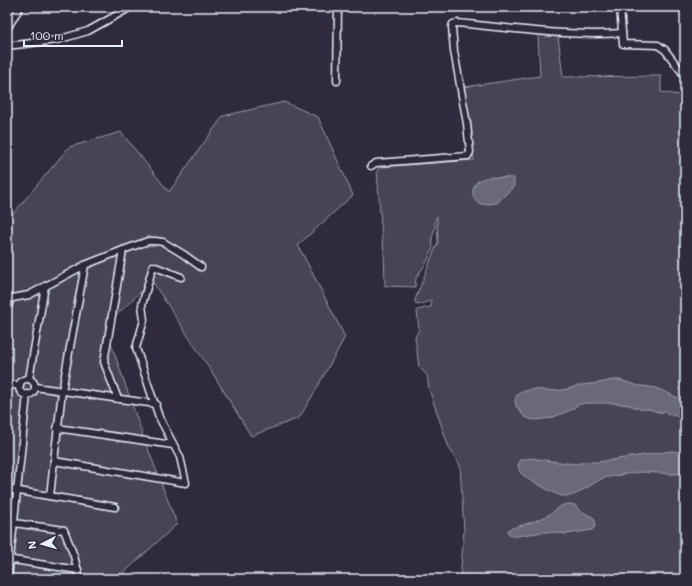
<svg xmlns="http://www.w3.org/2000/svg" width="692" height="586" font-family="Mali,sans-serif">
  <rect width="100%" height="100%" fill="#2f2a3d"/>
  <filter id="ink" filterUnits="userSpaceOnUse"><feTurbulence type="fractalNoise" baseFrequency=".025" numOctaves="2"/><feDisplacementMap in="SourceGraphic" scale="8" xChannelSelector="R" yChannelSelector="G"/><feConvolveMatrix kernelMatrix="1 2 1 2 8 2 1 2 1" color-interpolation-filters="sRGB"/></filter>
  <g filter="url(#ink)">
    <g fill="#464455" stroke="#979aa6">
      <path d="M542,35L558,36L563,77L661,76V92L685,96V579H460L464,531L460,465L449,448L429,389L427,375L419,367L415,337L419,330L417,310L431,307V300L422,304L415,303V300L435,249L438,243L437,216L435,220V228L432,238L433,247L428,260L416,278L415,287L385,286L384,251L382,239L377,171L380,167L474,160L464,87L540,76L538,36Z"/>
      <path d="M284,102L318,117L353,195L298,245L345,337L313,395L299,418L251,436L215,377L152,281L105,326L143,436L177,524L117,579H7V221L69,147L121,132L169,192L223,116Z"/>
    </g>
    <g fill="#696978" stroke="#9c9fab">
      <path d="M490,177L513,178H514V186L497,203C492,203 486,205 481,204C471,202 471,188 477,182C480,179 486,178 490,177Z"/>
      <path d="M613,380H620L639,386H643L656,388L685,401V418L668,414L665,411H663L662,413L648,409H640L629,405L614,403H585L577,405L573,409L551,418L536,420L530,419L525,417L522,414L516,406L515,401L516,397L518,394L525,391L535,389L548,391L563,390L581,385L599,383Z"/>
      <path d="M671,451L685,452V474H672L643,472L626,474L603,478L576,494L569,496H563L556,494L528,479L523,475L520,472L518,466L519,463L521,460L530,458L566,463L575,464L586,462H598Z"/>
      <path d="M569,504L575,505L579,510L594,518C596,523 596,526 592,530L566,534L549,532H543L517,536H512L508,533V530C515,526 522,526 529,523C536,521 543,518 550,514C558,509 559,505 569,504Z"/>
    </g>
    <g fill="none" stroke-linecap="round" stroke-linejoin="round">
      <defs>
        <g id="street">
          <path d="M620,7L623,44L658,45L665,50L685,76"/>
          <path d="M7,29L20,7"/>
          <path d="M7,46L57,40L88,31L131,7"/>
          <path d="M337,81L338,7"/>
          <path d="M371,166L376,163L468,156L470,152L467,124L454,51L452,27L453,24L457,23C512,28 567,37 622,33"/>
          <path d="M7,299L29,295L85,265L123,250L148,241H155L163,242L183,254L201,267"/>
          <path d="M7,312L10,299"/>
          <path d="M29,379L45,286"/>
          <circle cx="27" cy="387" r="8"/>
          <path d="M7,384L20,386"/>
          <path d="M35,387L156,404"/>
          <path d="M118,399L104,362L123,250"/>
          <path d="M57,428L173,445"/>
          <path d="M54,461L186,483L180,457L159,417L136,348L144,320L142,305L153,266L181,277"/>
          <path d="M7,489L115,507"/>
          <path d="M50,496L62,391L85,265"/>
          <path d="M7,522L64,530L74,556L80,579"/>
          <path d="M7,559L78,570"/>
          <path d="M8,579L27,394"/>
        </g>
      </defs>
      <use href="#street" stroke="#e8f1f8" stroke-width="9"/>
      <use href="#street" stroke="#2f2a3d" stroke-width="6"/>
    </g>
  </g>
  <rect width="692" height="586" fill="none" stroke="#2f2a3d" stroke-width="24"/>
  <rect x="12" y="12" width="668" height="562" fill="none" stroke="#e8f1f8" stroke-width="1.5" filter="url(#ink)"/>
  <g transform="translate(42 544) rotate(264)" stroke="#2f2a3d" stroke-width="3" paint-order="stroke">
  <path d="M0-3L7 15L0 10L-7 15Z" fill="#e8f1f8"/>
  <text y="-6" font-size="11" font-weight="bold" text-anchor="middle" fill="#e8f1f8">N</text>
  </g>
  <path d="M24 40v6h98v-6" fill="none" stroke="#e8f1f8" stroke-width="2"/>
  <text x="30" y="40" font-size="12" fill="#e8f1f8" stroke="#2f2a3d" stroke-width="3" paint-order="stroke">100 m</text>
</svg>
